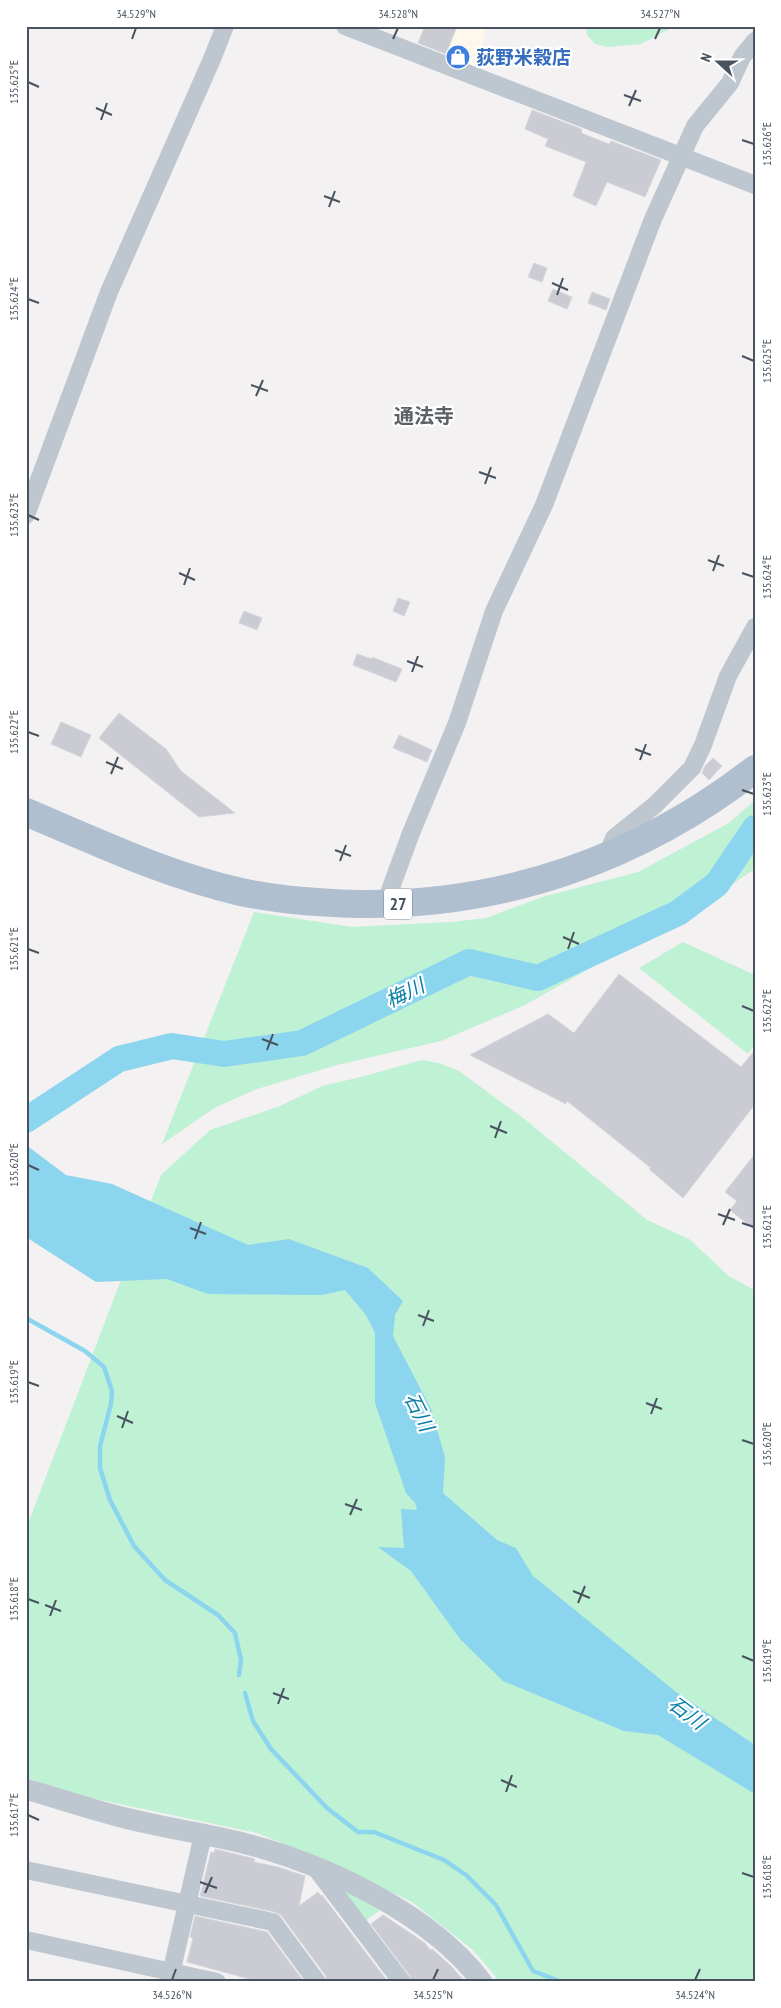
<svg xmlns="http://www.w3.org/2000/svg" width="781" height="2008" font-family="'PT Sans Narrow','Noto Sans JP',sans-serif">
  <rect width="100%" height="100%" fill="#f3f1f1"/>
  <path fill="#fdf8eb" d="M424,26H487L481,50L479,72L415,49Z"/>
  <g fill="#bff1d5">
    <path d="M585,26H677L673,27L641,44L607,47L595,44L587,35Z"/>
    <path d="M755,800V869L642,944L594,966L525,1005L441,1041L337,1065L257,1089L216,1107L162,1144L254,912L352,927L451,922L486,918L542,897L638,872L729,823Z"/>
    <path d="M683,942L755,975V1045L748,1054L639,968Z"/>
    <path d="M421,1060L439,1063L459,1071L527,1121L647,1220L689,1239L730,1277L755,1290V1982H500L474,1951L412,1902L328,1862L257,1833L72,1794L26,1777V1529L161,1175L210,1130L280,1106L322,1086L365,1076Z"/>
    <path d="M345,1889L384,1907L363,1923L342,1893Z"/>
  </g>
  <path fill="#8cd5ee" d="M26,1145L66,1175L112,1184L248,1245L289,1239L368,1268L403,1301L395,1315L393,1336L431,1409L445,1457L443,1493L497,1540L516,1548L533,1576L676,1692L755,1745V1794L658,1735L624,1731L503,1681L460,1639L411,1571L378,1547L404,1548L401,1509L417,1510L415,1503L406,1493L375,1403V1333L366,1315L345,1290L322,1295L208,1294L167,1279L96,1282L26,1237Z"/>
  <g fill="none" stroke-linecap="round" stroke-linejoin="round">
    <g stroke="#8cd5ee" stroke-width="4.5">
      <path d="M26,1318L85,1351L104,1367L112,1391L111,1404L100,1446V1468L110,1500L134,1546L165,1580L218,1615L235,1633L241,1660L239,1675"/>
      <path d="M245,1693L253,1721L271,1749L327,1808L358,1832H374L444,1860L466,1875L496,1905L533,1971L562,1982"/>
    </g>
    <path stroke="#8cd5ee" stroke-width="26" d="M26,1120L119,1059L172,1046L224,1054L302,1043L469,962L538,978L678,913L717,884L755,828"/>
  </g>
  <g fill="#cbccd3" stroke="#d5d6dc">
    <path d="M425,26H457L446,54L418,43Z"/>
    <path d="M532,110L579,128L582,130L581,133L609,144L611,141L661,160L645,197L607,182L596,206L573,196L586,162L545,146L548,139L525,129Z"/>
    <path d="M534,263L547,268L542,282L528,277Z"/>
    <path d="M553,289L572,297L567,309L548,301Z"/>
    <path d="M592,292L610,299L606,310L588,303Z"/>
    <path d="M398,598L410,602L404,616L393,611Z"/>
    <path d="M244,611L262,618L257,630L239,623Z"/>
    <path d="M357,654L372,659V657L402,669L396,682L353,665Z"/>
    <path d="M119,713L166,749L181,771L235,813L199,817L99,738Z"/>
    <path d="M61,722L91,735L81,757L51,744Z"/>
    <path d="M399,735L432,750L427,762L393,748Z"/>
    <path d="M713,758L722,766L709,780L702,773L705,766Z"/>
    <path d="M619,974L741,1067L755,1050V1104L683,1198L649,1169L651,1168L567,1101L566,1104L470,1055L548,1014L574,1033Z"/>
    <path d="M755,1154V1230L730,1210L737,1201L725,1192Z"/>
    <path d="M215,1849L255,1859L254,1862L278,1867L305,1876L299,1906L318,1892L321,1896L322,1895L388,1982H327L326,1976L281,1915L275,1912L200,1896L211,1852L214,1853Z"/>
    <path d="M383,1915L425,1943L430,1950L432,1949L451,1966L465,1982H412L410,1976L371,1924Z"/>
    <path d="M195,1916L267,1932L304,1982H254L253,1980L187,1962L193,1938L190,1937Z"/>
  </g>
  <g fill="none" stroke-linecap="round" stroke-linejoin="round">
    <g stroke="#bec7d0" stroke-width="18">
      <path d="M345,26L755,185"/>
      <path d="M26,515L109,292L212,59L225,26"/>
      <path d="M607,856L614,838L655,805L692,768L703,745L728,676L755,627"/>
      <path d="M385,904L411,833L457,723L494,611L544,505L653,219L695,126L730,83L742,57L755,41"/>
      <path d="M315,1867L402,1982"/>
      <path d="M26,1870L273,1922L317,1982"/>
      <path d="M26,1940L217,1982"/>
      <path d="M169,1982L203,1835"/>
    </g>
    <path stroke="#bec7d0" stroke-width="21" d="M26,1789C56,1798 87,1808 117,1816C159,1827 202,1833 243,1843C325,1864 430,1913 482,1982"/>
    <path stroke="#b0bfd0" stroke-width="28" d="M26,812C97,842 166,875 241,892C279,900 319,903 357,904C504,906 639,859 755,769"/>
  </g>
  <path fill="none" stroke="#48535f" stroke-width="2" d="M132,39L136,28M393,39L398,28M655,39L660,28M28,82L39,87M624,95L641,101M629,106L636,90M96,108L112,115M101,120L107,103M742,140L754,144M324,196L340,202M329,207L335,191M552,283L568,290M557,295L563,278M28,299L39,303M742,356L754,361M251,385L268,391M256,396L263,380M479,472L496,478M485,484L491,467M28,515L39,520M708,560L724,566M713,571L719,555M179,573L195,580M742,573L754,577M184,585L190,568M407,661L423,667M412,672L418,656M28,732L39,736M635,749L651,755M640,760L646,744M106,762L123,769M111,774L118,757M742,790L754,794M335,850L351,856M340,861L346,845M563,937L579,944M28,949L39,953M568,949L574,932M742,1006L754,1011M262,1039L278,1045M267,1050L273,1034M490,1126L507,1133M495,1138L501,1121M28,1165L39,1170M718,1214L735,1220M742,1223L754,1227M723,1225L730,1209M190,1228L206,1234M195,1239L201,1222M418,1315L434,1321M423,1326L429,1310M28,1382L39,1386M646,1403L662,1409M651,1414L657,1398M117,1416L133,1423M122,1428L128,1411M742,1440L754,1444M345,1504L362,1510M350,1515L357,1499M573,1591L590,1598M28,1599L39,1603M578,1603L585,1586M45,1605L61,1611M50,1616L56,1600M742,1656L754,1661M273,1693L289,1699M278,1704L284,1688M501,1780L517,1787M506,1792L512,1775M28,1815L39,1820M742,1873L754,1877M200,1882L217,1888M205,1893L212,1877M172,1980L176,1969M433,1980L438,1969M695,1980L700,1969"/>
  <defs>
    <symbol id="shop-disc" viewBox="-11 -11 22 22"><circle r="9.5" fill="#3f7fe0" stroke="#fff"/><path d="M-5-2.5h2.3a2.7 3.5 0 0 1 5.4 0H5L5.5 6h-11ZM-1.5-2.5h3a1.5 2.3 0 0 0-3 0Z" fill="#fff"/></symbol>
  </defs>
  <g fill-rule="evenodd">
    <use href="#shop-disc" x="444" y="43" width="28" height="28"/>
  </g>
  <g text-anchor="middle" stroke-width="4.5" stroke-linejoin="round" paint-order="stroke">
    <rect fill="#fff" stroke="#7f878f" stroke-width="1" x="384" y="888.5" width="28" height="31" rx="4"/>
    <g font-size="18" font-weight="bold" fill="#48535f">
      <text x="398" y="910">27</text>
    </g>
    <g font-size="19" font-weight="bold" fill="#366cbe" stroke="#fff" text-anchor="start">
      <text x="476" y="64">荻野米穀店</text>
    </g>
    <g font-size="20" font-weight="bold" fill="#5d6166" stroke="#fff">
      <text x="424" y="423">通法寺</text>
    </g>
    <g font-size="20" font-style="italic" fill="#0980a8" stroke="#fff">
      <text transform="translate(405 993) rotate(-26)" y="7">梅川</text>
      <text transform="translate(419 1412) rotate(63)" y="7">石川</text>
      <text transform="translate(687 1713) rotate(37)" y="7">石川</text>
    </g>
  </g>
  <rect width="781" height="2008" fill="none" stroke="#ffffff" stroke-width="55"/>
  <g transform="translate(718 62) rotate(291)" stroke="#ffffff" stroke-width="4" paint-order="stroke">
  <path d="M0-4L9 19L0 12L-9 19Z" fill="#48535f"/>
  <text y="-8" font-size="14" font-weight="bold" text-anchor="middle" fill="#48535f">N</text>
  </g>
  <rect x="28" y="28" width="726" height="1952" fill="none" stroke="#48535f" stroke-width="2"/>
  <g font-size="12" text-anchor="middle" fill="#48535f">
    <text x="136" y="18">34.529°N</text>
    <text x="398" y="18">34.528°N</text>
    <text x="660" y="18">34.527°N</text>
    <text transform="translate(14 82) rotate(-90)" y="4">135.625°E</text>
    <text transform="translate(767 144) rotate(-90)" y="4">135.626°E</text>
    <text transform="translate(14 299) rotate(-90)" y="4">135.624°E</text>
    <text transform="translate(767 361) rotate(-90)" y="4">135.625°E</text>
    <text transform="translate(14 515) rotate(-90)" y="4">135.623°E</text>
    <text transform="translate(767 577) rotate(-90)" y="4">135.624°E</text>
    <text transform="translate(14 732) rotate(-90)" y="4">135.622°E</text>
    <text transform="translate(767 794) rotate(-90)" y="4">135.623°E</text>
    <text transform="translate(14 949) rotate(-90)" y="4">135.621°E</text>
    <text transform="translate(767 1011) rotate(-90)" y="4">135.622°E</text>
    <text transform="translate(14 1165) rotate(-90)" y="4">135.620°E</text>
    <text transform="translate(767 1227) rotate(-90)" y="4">135.621°E</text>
    <text transform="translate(14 1382) rotate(-90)" y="4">135.619°E</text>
    <text transform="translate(767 1444) rotate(-90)" y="4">135.620°E</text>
    <text transform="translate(14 1599) rotate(-90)" y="4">135.618°E</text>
    <text transform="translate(767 1661) rotate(-90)" y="4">135.619°E</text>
    <text transform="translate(14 1815) rotate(-90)" y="4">135.617°E</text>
    <text transform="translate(767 1877) rotate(-90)" y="4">135.618°E</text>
    <text x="172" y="1999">34.526°N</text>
    <text x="433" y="1999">34.525°N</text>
    <text x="695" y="1999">34.524°N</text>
  </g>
</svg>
